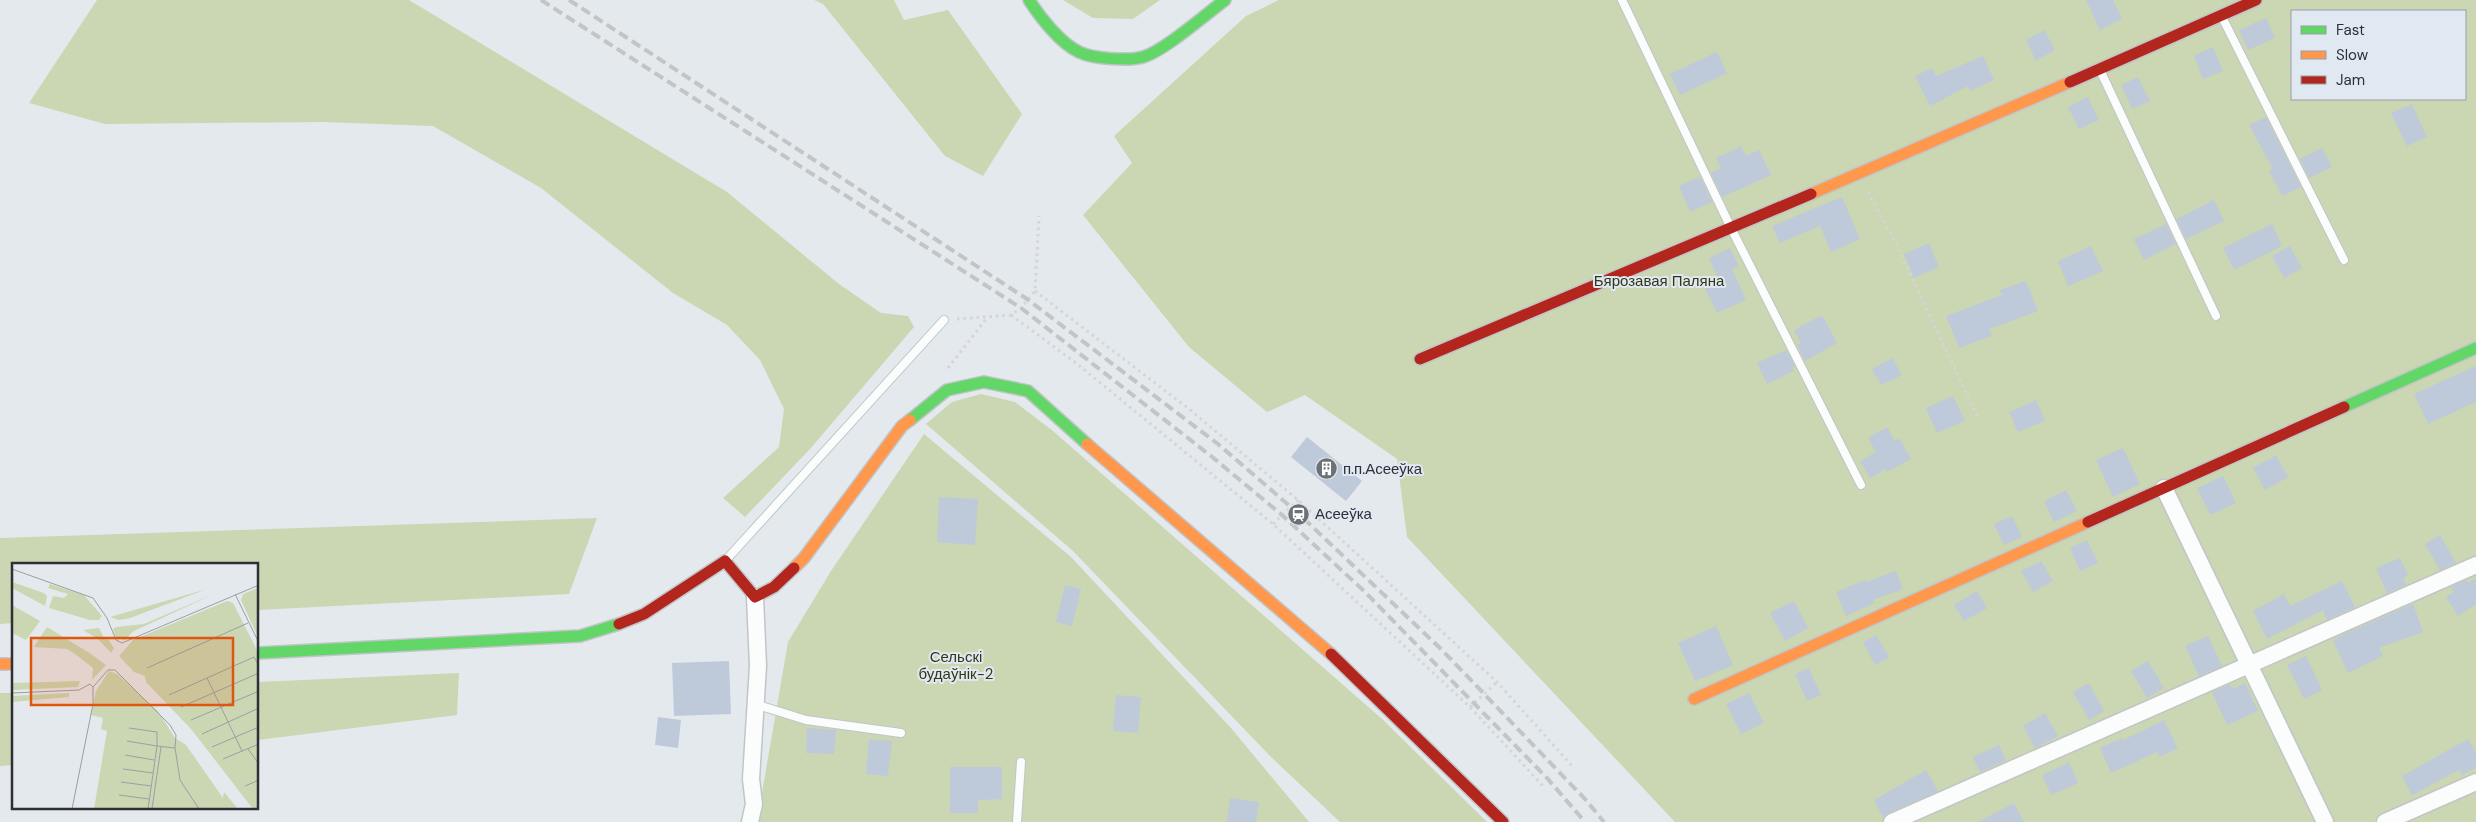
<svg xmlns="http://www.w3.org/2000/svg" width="2476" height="822" font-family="'DM Sans',sans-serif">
  <rect width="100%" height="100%" fill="#e4e9ee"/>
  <g fill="#cbd6b2" fill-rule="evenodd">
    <path d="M97,0H409L727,192L839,284L881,313L908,316L914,327L810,449L745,517L723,498L779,447L784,409L760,360L727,325L673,293L541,188L433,126L324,122L105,124L29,103Z"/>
    <path d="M814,0H894L904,20L948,10L1022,114L983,176L945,156L823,4Z"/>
    <path d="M1063,0H1160L1133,19L1093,18Z"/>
    <path d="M1279,0H2476V822H1675L1407,537L1397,459L1305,395L1267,412L1189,347L1083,215L1132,163L1114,136L1246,16ZM2292,11H2465V99H2292Z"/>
    <path d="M981,394L1015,402L1053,431L1381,718L1487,822H1340L1271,757L1073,551L926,424L952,402Z"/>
    <path d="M924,434L1071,557L1231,728L1309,822H757L788,642L831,571Z"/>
    <path d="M597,518L569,594L258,610V564H14V623L0,624V538Z"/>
    <path d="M459,673L457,715L258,740V682Z"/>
    <path d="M0,693H14V765L0,766Z"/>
  </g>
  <g fill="#becad9">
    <path d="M2086,0H2113L2122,19L2100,30Z"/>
    <path d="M2266,18L2275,38L2248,50L2239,30Z"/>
    <path d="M2044,30L2055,50L2036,61L2026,40Z"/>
    <path d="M2213,47L2223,71L2203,79L2194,56Z"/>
    <path d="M1717,52L1727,73L1680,95L1670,74Z"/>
    <path d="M1983,56L1994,80L1970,91L1968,86L1930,106L1915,76L1932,68L1936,76Z"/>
    <path d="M2138,77L2150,101L2132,109L2121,85Z"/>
    <path d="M2088,97L2099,120L2079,129L2068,107Z"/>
    <path d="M2412,104L2427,137L2407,146L2391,113Z"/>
    <path d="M2266,117L2301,187L2282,196L2269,171L2273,169L2249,125Z"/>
    <path d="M1741,146L1746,156L1759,150L1771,175L1722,197L1711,173L1721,168L1716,158Z"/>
    <path d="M2322,148L2332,167L2309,178L2300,159Z"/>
    <path d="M1700,177L1712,202L1690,212L1679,186Z"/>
    <path d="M1842,197L1860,239L1831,252L1820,226L1780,243L1772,226Z"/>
    <path d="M2214,200L2224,221L2186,239L2176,219Z"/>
    <path d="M2166,224L2176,244L2144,260L2134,239Z"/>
    <path d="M2272,224L2282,246L2234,270L2223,248Z"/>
    <path d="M1929,243L1939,267L1914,278L1904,254Z"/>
    <path d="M2091,246L2103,271L2068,286L2058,261Z"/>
    <path d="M2290,246L2302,268L2284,278L2272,256Z"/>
    <path d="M1730,248L1739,266L1732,269L1746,300L1717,313L1705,289L1720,282L1709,258Z"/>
    <path d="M2026,281L2038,311L1989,329L1992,336L1959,348L1946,316L2002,295L2000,290Z"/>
    <path d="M1822,315L1837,343L1805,361L1797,345L1801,343L1794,330Z"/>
    <path d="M1786,350L1795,366L1792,368L1794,371L1767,384L1757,363Z"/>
    <path d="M1892,358L1902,375L1881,385L1872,369Z"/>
    <path d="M2476,366V402L2428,424L2414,394Z"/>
    <path d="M1953,396L1965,421L1937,433L1926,408Z"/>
    <path d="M2036,400L2045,421L2018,432L2009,412Z"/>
    <path d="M1887,427L1895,441L1899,438L1911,459L1887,472L1886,469L1870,478L1860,461L1876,452L1868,438Z"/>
    <path d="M1307,437L1362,481L1346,501L1291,457Z"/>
    <path d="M2123,448L2140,484L2113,497L2096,460Z"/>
    <path d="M2276,455L2288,477L2265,490L2253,468Z"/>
    <path d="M2223,476L2236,503L2210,515L2197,488Z"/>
    <path d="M2066,490L2077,511L2054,522L2044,501Z"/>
    <path d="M939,497L978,499L975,545L937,542Z"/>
    <path d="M2012,516L2022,537L2004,545L1994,524Z"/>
    <path d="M2440,535L2456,563L2440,570L2425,544Z"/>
    <path d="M2087,540L2098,563L2080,571L2070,548Z"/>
    <path d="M2400,558L2408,576L2403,578L2406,585L2387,593L2376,568Z"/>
    <path d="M2041,561L2053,581L2033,592L2021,571Z"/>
    <path d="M1896,571L1903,589L1873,600L1875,603L1846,616L1836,592L1865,580L1866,582Z"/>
    <path d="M2476,578V604L2458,616L2446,597L2454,592L2451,587L2467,580L2468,583Z"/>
    <path d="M2342,581L2355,607L2327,620L2323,610L2267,639L2253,611L2284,594L2290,606Z"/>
    <path d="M1065,585L1081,589L1072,626L1056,622Z"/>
    <path d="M1977,591L1987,608L1964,621L1954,605Z"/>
    <path d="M1794,601L1808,628L1785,641L1770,613Z"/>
    <path d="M2413,604L2423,632L2379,648L2383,656L2348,673L2333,641L2337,639L2336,638Z"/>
    <path d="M1716,626L1733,665L1695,681L1678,643Z"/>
    <path d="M1876,635L1889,657L1875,665L1863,642Z"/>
    <path d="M2208,636L2222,666L2199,676L2185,646Z"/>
    <path d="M2306,656L2322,690L2304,699L2287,665Z"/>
    <path d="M729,661L731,714L674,716L672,663Z"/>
    <path d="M2148,661L2164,688L2147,698L2131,671Z"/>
    <path d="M1809,668L1821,695L1807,701L1795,674Z"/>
    <path d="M2089,683L2104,711L2089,720L2073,692Z"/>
    <path d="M2245,683L2258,711L2227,725L2212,692L2230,684L2233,689Z"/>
    <path d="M1749,693L1764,723L1741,734L1726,704Z"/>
    <path d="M1116,695L1141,697L1138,733L1113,731Z"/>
    <path d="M2045,713L2058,736L2035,748L2023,726Z"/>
    <path d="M658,717L681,720L678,748L655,745Z"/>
    <path d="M2164,720L2178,748L2160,757L2157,752L2111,773L2100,748L2122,738L2123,740Z"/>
    <path d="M807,728L836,730L834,754L806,753Z"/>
    <path d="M869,739L892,741L888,776L866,774Z"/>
    <path d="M2468,739L2476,753V767L2462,775L2459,770L2412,795L2402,776Z"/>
    <path d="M1999,745L2006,760L1980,772L1973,757Z"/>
    <path d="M2069,762L2078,783L2051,795L2042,775Z"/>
    <path d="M950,767H1002V799L978,800V813H950Z"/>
    <path d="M1926,770L1938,791L1888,813L1883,817L1874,800Z"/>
    <path d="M1230,798L1259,802L1256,822H1227Z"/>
    <path d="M2014,803L2024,822H1978Z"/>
  </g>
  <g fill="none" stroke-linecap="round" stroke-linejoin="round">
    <defs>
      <g id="lane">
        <path d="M1622,0L1731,228L1861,485"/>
        <path d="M2222,17L2344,260"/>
        <path d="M2100,70L2216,316"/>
        <path d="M726,560L944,320"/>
        <path d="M755,704L806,720L901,733"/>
        <path d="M1017,822L1021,762"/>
      </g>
      <g id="street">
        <path d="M2164,488L2325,822"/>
        <path d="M750,822L754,804L751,779L758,666L755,597"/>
        <path d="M1892,822L2476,565"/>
        <path d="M2385,822L2476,782"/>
      </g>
      <g id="fast">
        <path d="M1029,0C1040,17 1060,43 1079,52C1093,59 1129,61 1143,57C1164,51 1206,14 1225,0"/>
        <path d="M2344,407L2476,348"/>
        <path d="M910,420L947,390L984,382L1028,391L1087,444"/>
        <path d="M258,653L580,636L619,624"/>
      </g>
      <g id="slow">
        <path d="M1811,194L2070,82"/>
        <path d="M1087,444L1331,654"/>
        <path d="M794,568L804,558L902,426L910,420"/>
        <path d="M0,664H14"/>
        <path d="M1694,699L2088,522"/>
      </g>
      <g id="jam">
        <path d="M2070,82L2256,0"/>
        <path d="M1420,359L1811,194"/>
        <path d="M2088,522L2344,407"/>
        <path d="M619,624L644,614L725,561L755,597L774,587L794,568"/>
        <path d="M1331,654L1503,822"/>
      </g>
    </defs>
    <use href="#lane" stroke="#c1c5c8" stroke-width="10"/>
    <use href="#street" stroke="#c1c5c8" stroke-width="19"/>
    <use href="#fast" stroke="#c1c5c8" stroke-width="14"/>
    <use href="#slow" stroke="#c1c5c8" stroke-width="14"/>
    <use href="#jam" stroke="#c1c5c8" stroke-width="14"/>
    <g stroke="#d4d5d6" stroke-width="3" stroke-dasharray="2.5 4" stroke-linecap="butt">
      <path d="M1868,192L1898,248L1979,420"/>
      <path d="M1035,291L1189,409L1298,500L1497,682L1573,767"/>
      <path d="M1011,315L1076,363L1273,524L1470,707L1544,787"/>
      <path d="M957,319L1011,315L1021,308L1035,291L1039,216"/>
      <path d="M948,368L987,318"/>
      <path d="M1273,524L1298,500"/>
      <path d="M1470,707L1497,682"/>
    </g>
    <use href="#lane" stroke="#fbfcfc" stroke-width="8"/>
    <use href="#street" stroke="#fbfcfc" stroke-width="16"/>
    <use href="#fast" stroke="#63d668" stroke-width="11"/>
    <use href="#slow" stroke="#ff974d" stroke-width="11"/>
    <use href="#jam" stroke="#b3261e" stroke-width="11"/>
    <g stroke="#c2c4c5" stroke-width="4" stroke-dasharray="10 5" stroke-linecap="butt">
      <path d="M541,0L1021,308L1211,456L1282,515L1365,592L1547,778L1585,822"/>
      <path d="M569,0L1027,299L1218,444L1299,514L1442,650L1585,799L1604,822"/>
    </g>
  </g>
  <defs>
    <symbol id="building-disc" viewBox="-11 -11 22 22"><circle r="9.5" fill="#6d7175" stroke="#e0e8f2"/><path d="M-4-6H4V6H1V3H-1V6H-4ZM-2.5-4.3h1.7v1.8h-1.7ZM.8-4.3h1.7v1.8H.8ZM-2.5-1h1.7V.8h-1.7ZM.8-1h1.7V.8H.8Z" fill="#fff"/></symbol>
    <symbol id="station-disc" viewBox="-11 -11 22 22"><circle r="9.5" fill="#6d7175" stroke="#e0e8f2"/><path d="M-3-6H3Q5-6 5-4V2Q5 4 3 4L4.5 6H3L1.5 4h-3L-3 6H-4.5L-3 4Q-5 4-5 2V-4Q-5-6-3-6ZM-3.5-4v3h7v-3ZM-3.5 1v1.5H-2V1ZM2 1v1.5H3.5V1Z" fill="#fff"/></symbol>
  </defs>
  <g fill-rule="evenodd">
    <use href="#building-disc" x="1314" y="456" width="25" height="25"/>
    <use href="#station-disc" x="1286" y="502" width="25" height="25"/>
  </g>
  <g text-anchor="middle" stroke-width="4" stroke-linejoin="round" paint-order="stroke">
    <g font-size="15" fill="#313816" stroke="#e0e8f2">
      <text x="1659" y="286">Бярозавая Паляна</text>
      <text x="956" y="662">Сельскі<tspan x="956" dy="17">будаўнік-2</tspan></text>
    </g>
    <g font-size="15" fill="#2d3034" stroke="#e0e8f2" text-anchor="start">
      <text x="1343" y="474">п.п.Асееўка</text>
      <text x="1315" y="519">Асееўка</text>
    </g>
  </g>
  <g transform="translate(12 563)">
    <rect width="246" height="246" fill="#e4e9ee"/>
    <path d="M0,19L32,30L35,33L33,43L0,25ZM38,21L72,32L90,53L87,57H78L37,45L41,33L52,35L56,31L36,25ZM246,25V74L229,37L231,31ZM195,26L118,55L107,57L98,54ZM204,30L122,68L112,77L103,73L101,66L104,64L132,61ZM215,38L221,40L246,89V246H241L179,166L134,119L133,113L122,109L107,93L121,77ZM0,42L28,58L14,77L0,70ZM35,64L79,91L94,102L80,117L81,105L63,91L55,86L22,84ZM87,65L93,77L96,76L102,85L99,90L86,76L71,67ZM97,108L105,111L146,148L163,175L174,182L211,235L212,229L226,246H82L95,168L89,166L91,155L79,152L84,128ZM68,118L66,124L0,127V120ZM57,130V134L0,139V133Z" fill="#cbd6b2"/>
    <path fill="none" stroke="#9b9fa4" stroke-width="1" d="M0,6L81,35L95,55L104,77L110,80L247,22M223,31L247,80M135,105L236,60M195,115L230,188M0,130L67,127L78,121L81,124L96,107H103L158,162L164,172L163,185M157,132L242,94L247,103M169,144L247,110M179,157L247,128M190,171L247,145M115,178L145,183V169L117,165M200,184L247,164M236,186L247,201M113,192L142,197M211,196L247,181M111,206L141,210M109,219L139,223M233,223L247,217M107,232L137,236M60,246L81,141V124M136,246L145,183L163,185L168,217L187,246M140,246L149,184"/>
    <path fill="#df570e" fill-opacity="0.15" stroke="#df570e" stroke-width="2.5" d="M19,75H221V142H19Z"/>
    <rect width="246" height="246" fill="none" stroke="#2d3034" stroke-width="2.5"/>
  </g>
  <rect x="2291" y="10" width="175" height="90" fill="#e0e8f2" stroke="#989ea6"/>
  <rect x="2301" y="26" width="25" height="8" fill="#63d668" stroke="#989ea6"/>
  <text x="2336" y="35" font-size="15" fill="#2d3034">Fast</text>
  <rect x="2301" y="51" width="25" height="8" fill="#ff974d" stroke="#989ea6"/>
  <text x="2336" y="60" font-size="15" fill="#2d3034">Slow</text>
  <rect x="2301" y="76" width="25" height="8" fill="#b3261e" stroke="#989ea6"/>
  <text x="2336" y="85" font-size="15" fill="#2d3034">Jam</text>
</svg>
